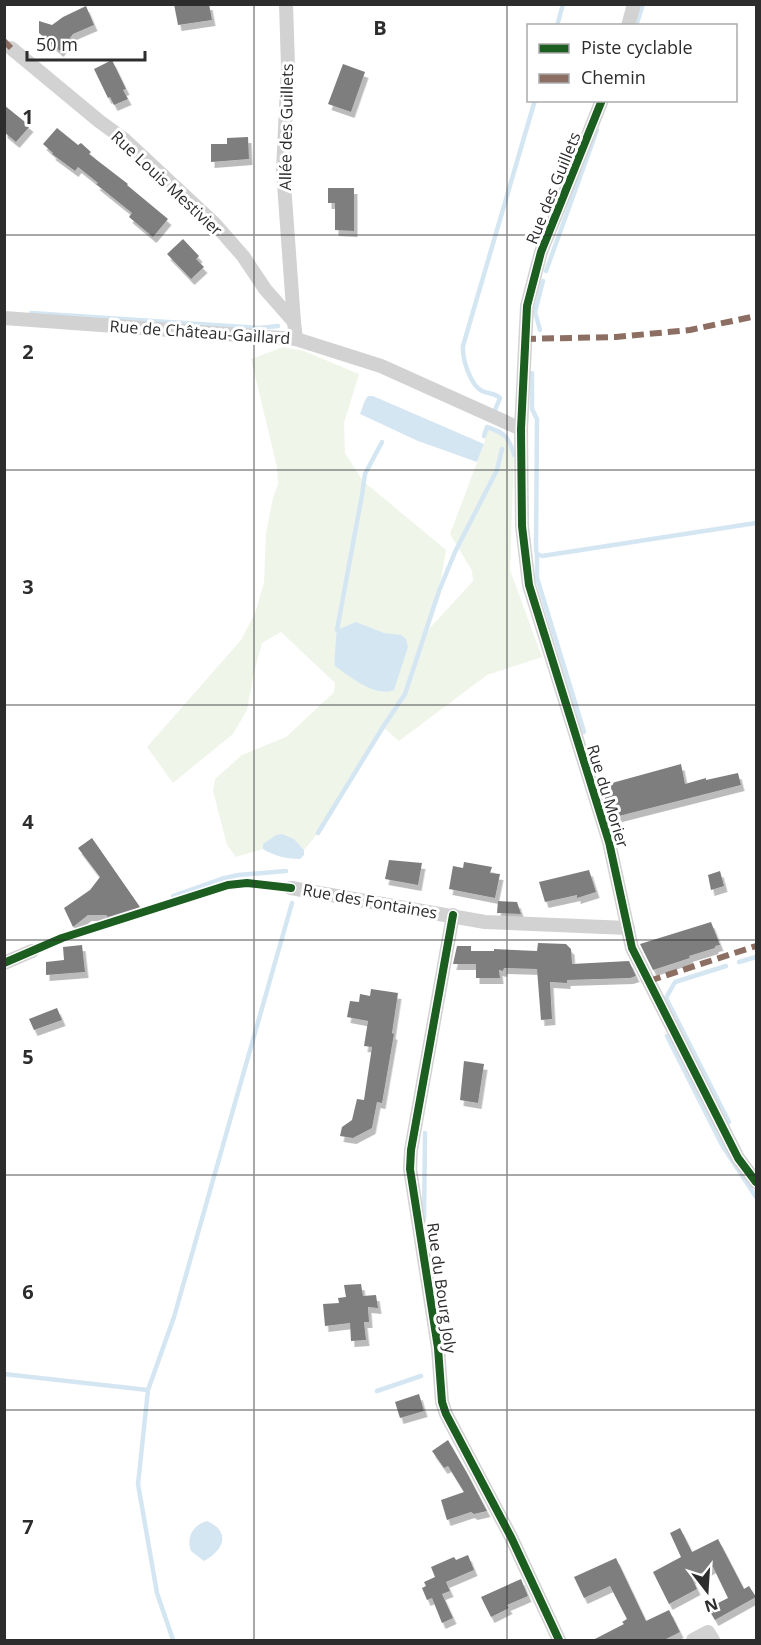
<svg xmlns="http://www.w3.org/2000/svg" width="761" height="1645" font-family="'Open Sans',sans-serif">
  <defs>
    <filter id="shadow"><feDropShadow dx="3.5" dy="6" stdDeviation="0" flood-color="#0004"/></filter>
  </defs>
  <rect width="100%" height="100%" fill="#fff"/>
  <path fill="#f0f5ea" d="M283,347L304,351L359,374L344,423L345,453L363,481L446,550L439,591L427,631L473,581L472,571L450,534L484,444L487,427C505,433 509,437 514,455L510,570L542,657L487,675L399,741L383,727L318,833L304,850L294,839L263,844V849L236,857L227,845L213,791L215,779L242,755L286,737L334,692L335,683L281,632L262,643L254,672L247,710L233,734L173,783L147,747L241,640L255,613L264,583L266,533L273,498L278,484L277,467L251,359Z"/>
  <g fill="#d5e6f3">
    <path d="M368,396H373L484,444L477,462L418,441L360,414L365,400Z"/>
    <path d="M356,622L384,633L401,635L406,639L408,647L394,690C376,698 350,677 335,666C334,662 336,636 337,630Z"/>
    <path d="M282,834L294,839L304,850V855L300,859C287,859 274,856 263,849V844L276,835Z"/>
    <path d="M207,1521C232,1532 223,1551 204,1561L191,1551C186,1537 193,1525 207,1521Z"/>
  </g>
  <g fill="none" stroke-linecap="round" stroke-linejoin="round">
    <g stroke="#d5e6f3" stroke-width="4.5">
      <path d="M557,26L563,4"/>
      <path d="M636,26L643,4"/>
      <path d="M546,271L597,130"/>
      <path d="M31,313L259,328L278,326"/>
      <path d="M540,330L535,312L543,281"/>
      <path d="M532,373V409L537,419L536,550L537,554L542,556L756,523"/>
      <path d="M495,410L500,398C495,393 489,394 482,391C470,385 462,358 463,346L535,100"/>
      <path d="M484,436L487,427C505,433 509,437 514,455"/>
      <path d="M537,554V578L584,732"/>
      <path d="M337,630L362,495L365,474L382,442"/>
      <path d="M318,833L383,727L405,694L439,591L455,552L497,470L502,449"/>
      <path d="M173,896L221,879L238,875L286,871"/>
      <path d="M739,962L756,957"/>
      <path d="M726,966L675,982L666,998L729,1122"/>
      <path d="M667,1036L722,1145L756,1197"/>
      <path d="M424,1219L425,1133"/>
      <path d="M4,1374L148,1390"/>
      <path d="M377,1391L421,1376"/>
      <path d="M173,1640L157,1593L138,1484L148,1390L174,1317L292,903"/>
    </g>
  </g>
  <g fill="#7e7e7e" filter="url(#shadow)">
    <path d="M174,4H209L212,20L178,25Z"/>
    <path d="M86,6L94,25L73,34L60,51L39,33V21L52,25L63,17Z"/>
    <path d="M112,60L126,89L123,90L128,99L114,105L110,97L108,98L94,69Z"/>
    <path d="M343,64L365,72L351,112L328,104Z"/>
    <path d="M4,105L30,126L16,142L4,132Z"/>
    <path d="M57,128L78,145L81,143L91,152L89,154L128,184L127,185L168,219L153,237L129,217L132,213L96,184L98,183L78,167L75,171L52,154L53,153L43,144Z"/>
    <path d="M248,137L249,159L211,162V144H227V138Z"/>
    <path d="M328,188H354V231L335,230V203H328Z"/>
    <path d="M183,239L199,256L196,259L204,267L191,279L167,254Z"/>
    <path d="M681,764L685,784L706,778V780L738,773L741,785L611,818L601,786Z"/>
    <path d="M92,838L140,907L108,917L106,915H88L73,927L64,908L90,890L100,877L78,848Z"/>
    <path d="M389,860L422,863L418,885L385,879Z"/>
    <path d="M464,862L492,867L490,873L500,874L495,898L449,889L453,866L463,868Z"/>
    <path d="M589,870L596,892L577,898V895L545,902L539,882Z"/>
    <path d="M720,871L724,886L711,890L708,875Z"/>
    <path d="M498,901L517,902L521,914L497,913Z"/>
    <path d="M711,922L720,945L715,946V948L689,956L690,958L653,970L640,944Z"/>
    <path d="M538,943L566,944L571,949L572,964L629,961L636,976L630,978L567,980V983L550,982L552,1019L541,1020L537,969L504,968L503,971L499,970L500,978H476V964H453L457,946H471V951H494V949L537,951Z"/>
    <path d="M82,945L85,972L46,975V962L64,960L63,947Z"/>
    <path d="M371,989L398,993L392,1033L394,1034L382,1103L377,1102L372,1128L353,1138L340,1136L342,1127L352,1120L357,1099L364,1100L372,1047L364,1046L368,1021L347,1017L350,1001L359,1002L360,994L370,996Z"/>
    <path d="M57,1008L62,1020L34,1030L29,1019Z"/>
    <path d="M464,1061L484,1064L478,1103L460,1100Z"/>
    <path d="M361,1284L363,1296L376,1295L378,1308L368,1307L369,1322H364L366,1340L351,1341L350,1323L325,1326L323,1304L339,1303L338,1298L346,1297L344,1285Z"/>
    <path d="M419,1394L424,1411L400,1418L395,1402Z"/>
    <path d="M448,1440L467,1473L487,1511L474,1514L471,1512L447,1520L441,1500L464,1492L448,1466L444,1468L432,1451Z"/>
    <path d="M680,1528L692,1552L718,1539L744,1589L749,1586L756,1597L715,1620L708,1608L728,1598L713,1567L692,1578L697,1589L669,1604L653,1572L681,1557L670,1533Z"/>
    <path d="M468,1555L474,1570L446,1582L450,1591L442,1594L453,1618L442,1623L432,1598L427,1600L422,1588L426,1586L424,1582L435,1577L437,1582L431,1567L454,1557L456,1560Z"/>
    <path d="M616,1558L646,1621L669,1610L680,1632L662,1641H591L624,1624L622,1622L627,1619L610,1586L584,1598L574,1577Z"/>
    <path d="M521,1579L528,1596L507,1605L509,1608L491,1617L481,1597Z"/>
  </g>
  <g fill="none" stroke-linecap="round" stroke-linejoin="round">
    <g stroke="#d2d2d2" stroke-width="14">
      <path d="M286,4L288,66L283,170L294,322"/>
      <path d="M628,26L634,4"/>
      <path d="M11,48L99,121L125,140L214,223L243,256L265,289L294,322L296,339"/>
      <path d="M602,100L541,252L527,306L521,429L522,526L529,585L609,842L632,948L738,1158L756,1182"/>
      <path d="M4,318L296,339L381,366L521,429"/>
      <path d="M291,888L485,922L628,928"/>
      <path d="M453,915L411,1150L410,1169L438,1348L442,1402L446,1414L511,1537L559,1640"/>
      <path d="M4,963L32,951"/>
      <path d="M693,1640L708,1632L713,1640"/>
    </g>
    <g stroke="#8d6e63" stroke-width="6" stroke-dasharray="12 6" stroke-linecap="butt">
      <path d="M4,41L11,48"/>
      <path d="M524,339L616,337L690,330L756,316"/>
      <path d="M649,981L756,946"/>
    </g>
    <defs>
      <g id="cycleway">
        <path d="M602,100L541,252L527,306L521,429L522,526L529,585L609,842L632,948L738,1158L756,1182"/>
        <path d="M453,915L411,1150L410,1169L438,1348L442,1402L446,1414L511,1537L559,1640"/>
        <path d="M4,963L62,938L228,885L247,883L291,888"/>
      </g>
    </defs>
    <use href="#cycleway" stroke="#fff" stroke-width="11"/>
    <use href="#cycleway" stroke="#1b5e20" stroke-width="8"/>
  </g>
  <path fill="none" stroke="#2d2d2d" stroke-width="1.5" stroke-opacity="0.55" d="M254,4V1640M507,4V1640M4,235H756M4,470H756M4,705H756M4,940H756M4,1175H756M4,1410H756"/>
  <g text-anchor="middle" stroke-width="6" stroke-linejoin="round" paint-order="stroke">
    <g font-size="16" fill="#2d2d2d" stroke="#fff">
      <text transform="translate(286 127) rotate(-89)" y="6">Allée des Guillets</text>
      <text transform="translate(167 183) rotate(43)" y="6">Rue Louis Mestivier</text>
      <text transform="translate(553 188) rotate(-68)" y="6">Rue des Guillets</text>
      <text transform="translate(200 332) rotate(4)" y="6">Rue de Château-Gaillard</text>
      <text transform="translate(608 796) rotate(73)" y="6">Rue du Morier</text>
      <text transform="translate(370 901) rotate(10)" y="6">Rue des Fontaines</text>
      <text transform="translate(442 1288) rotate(82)" y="6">Rue du Bourg Joly</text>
    </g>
  </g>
  <g font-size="20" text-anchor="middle" font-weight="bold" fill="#2d2d2d" stroke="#fff" stroke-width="6" stroke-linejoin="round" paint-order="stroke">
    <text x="380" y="35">B</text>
    <text x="28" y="124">1</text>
    <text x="28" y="359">2</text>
    <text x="28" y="594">3</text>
    <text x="28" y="829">4</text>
    <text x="28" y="1064">5</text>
    <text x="28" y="1299">6</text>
    <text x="28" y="1534">7</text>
  </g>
  <rect width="761" height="1645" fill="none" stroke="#2d2d2d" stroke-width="12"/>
  <rect x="527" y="24" width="210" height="78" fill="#ffffff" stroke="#ababab" stroke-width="1.5"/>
  <rect x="539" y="44" width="30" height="9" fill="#1b5e20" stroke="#ababab" stroke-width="1.5"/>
  <text x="581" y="54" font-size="18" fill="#2d2d2d">Piste cyclable</text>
  <rect x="539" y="74" width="30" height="9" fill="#8d6e63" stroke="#ababab" stroke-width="1.5"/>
  <text x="581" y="84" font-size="18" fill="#2d2d2d">Chemin</text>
  <g transform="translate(707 1591) rotate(163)" stroke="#ffffff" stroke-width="4.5" paint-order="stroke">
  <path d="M0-4.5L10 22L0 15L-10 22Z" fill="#2d2d2d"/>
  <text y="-9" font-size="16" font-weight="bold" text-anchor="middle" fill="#2d2d2d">N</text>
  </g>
  <path d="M27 51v9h118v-9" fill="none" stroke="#2d2d2d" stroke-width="3"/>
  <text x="36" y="51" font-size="18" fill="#2d2d2d" stroke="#ffffff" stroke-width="4.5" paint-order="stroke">50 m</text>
</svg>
